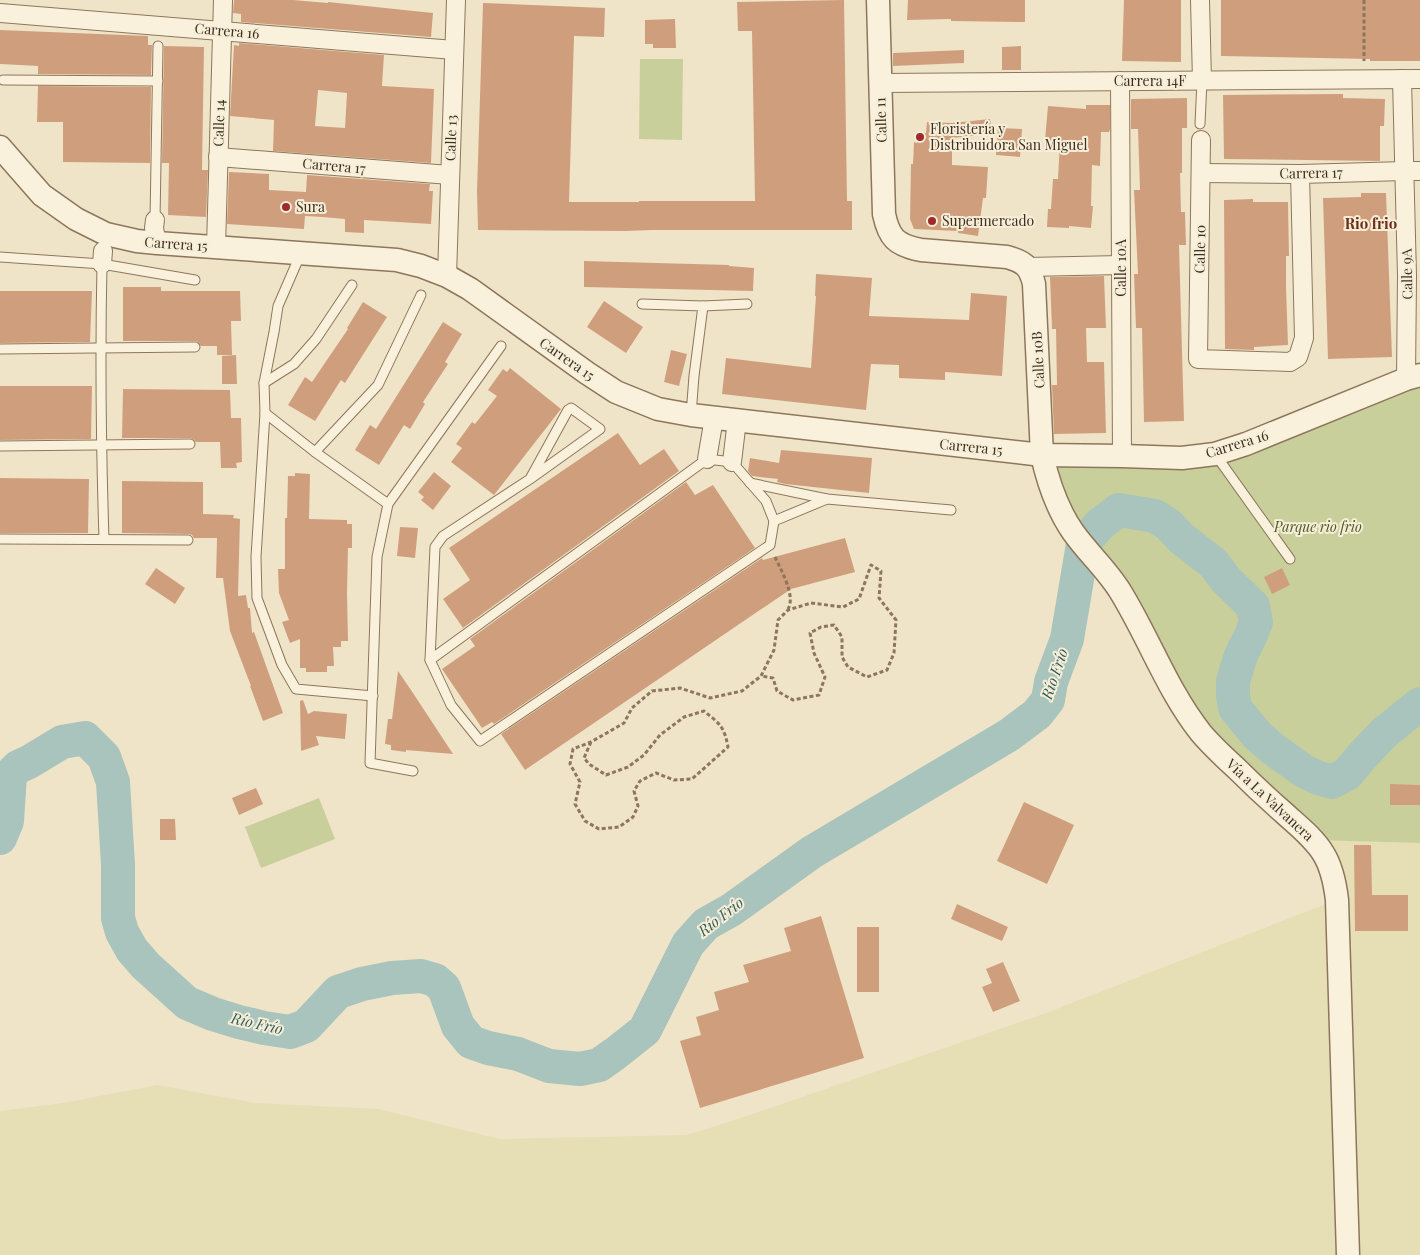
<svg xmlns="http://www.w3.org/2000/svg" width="1420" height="1255" font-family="'Playfair Display',serif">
  <rect width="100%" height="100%" fill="#f0e4c8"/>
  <path fill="#e6deb5" d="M1314,840L1420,843V1255H0V1111L63,1103L157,1085L255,1103L378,1109L500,1139L687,1135L744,1117L1046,1013L1336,900Z"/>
  <g fill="#c9cf9b">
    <path d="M640,59H683L682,140L639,139Z"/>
    <path d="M1420,375V843L1314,840L1237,769L1101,565L1042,455L1182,458Z"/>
    <path d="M319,798L335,839L261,868L245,827Z"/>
  </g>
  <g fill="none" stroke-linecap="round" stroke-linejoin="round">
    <path stroke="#a9c4bc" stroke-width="34" d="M0,838L7,821L10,775L18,767L29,762L62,742L85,738L104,757L113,782L118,865V918L122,932L132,950L146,966L187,1003L213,1014L239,1022L264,1028L290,1032L306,1026L338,992L362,984L392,978L421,976L435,980L444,988L458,1026L471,1042L488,1048L518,1054L549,1066L580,1069L599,1065L616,1053L645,1030L688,944L706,924L731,910L812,852L1009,735L1037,714L1048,700L1051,682L1067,639L1083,544L1100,524L1119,510L1155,516L1169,525L1181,538L1213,563L1227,581L1253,606L1256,622L1251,635L1241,655L1233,681V696L1235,708L1257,735L1273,749L1304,771L1316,777L1332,782L1347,774L1363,755L1385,732L1420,704"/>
  </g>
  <g fill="#cf9f7d" fill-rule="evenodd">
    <path d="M234,0H293L328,3V2L433,13L431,37L241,22V14L233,13Z"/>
    <path d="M844,0L847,201H852V230H653L625,231L478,230L477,191L483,3L605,8L604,37L574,36L569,202H639V201H755L752,31H738L737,2Z"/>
    <path d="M908,0H1025V22L951,21V19L907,20Z"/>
    <path d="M1124,0H1181V62L1122,61Z"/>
    <path d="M1221,0H1420V61H1370V59L1221,56Z"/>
    <path d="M675,19L676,48H653V44H645V20Z"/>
    <path d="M0,30L148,36V45H152L151,75L38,74V66L0,64Z"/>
    <path d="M239,43L384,55L382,86L434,89L431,163L273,151L274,120L230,116L234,45L239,46ZM318,90L347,93L345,128L315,126Z"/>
    <path d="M164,46L204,47L202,170H208L206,217L168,215L169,163H162Z"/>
    <path d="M1021,46V70H1002V47Z"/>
    <path d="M964,50V63L893,66V53Z"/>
    <path d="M38,86L151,87L150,163L63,162V122H37Z"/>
    <path d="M1343,94V98L1385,99L1384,126H1380V161L1224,159L1223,95Z"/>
    <path d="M1187,98V128H1182V173H1180L1181,212H1185L1186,245H1179L1184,421L1144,422L1142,328H1136L1134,274H1138L1134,190H1140L1138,129H1131V99Z"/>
    <path d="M1086,105H1110V129L1109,132H1101L1100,166L1092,165L1091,206H1093L1091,228L1069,226V228L1047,227L1048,209H1051L1053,179H1058L1060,141L1045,140L1048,106L1086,109Z"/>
    <path d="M990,119L992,134L952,138V165L988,167L986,198H983L978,236L958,233V231L914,229L910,219L911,164H913L914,142L917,143L918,133H926L927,122L952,123Z"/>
    <path d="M998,128L1022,129L1020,157L996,155Z"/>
    <path d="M229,172L269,174V190L306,192L307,175L430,184L429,191H433L431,224L364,220V233L345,232V219L322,217L305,216L304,229L227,224Z"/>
    <path d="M1361,193H1386L1392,357L1328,359L1323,198L1361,197Z"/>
    <path d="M1253,199V202H1288L1289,256H1286V287L1288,345L1254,347V350L1225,349L1224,200Z"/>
    <path d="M584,261L729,265V266L754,268L753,291L584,287Z"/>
    <path d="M816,274L872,278L869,316L969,320L971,293L1007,296L1002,376L945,372V380L899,378V365L871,364L866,410L722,394L726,358L811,368L816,296H815Z"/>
    <path d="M1104,276L1106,328H1086L1087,362H1104L1106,433L1054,434L1052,385H1057L1056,329H1052L1050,277Z"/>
    <path d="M123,287H161V291H240L241,321H231L232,355H217V346H201L198,342L195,341H123Z"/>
    <path d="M0,291H92L90,342L0,343Z"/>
    <path d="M604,301L643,327L626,353L587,327Z"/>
    <path d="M363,302L387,317L345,383L341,380L315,421L288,405L305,377L312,382L348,329L347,328Z"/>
    <path d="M443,322L462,334L445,362L448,364L423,402L425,404L410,429L404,425L379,465L355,450L370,425L376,429Z"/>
    <path d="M671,350L687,354L679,386L664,382Z"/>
    <path d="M236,355L237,384H222V356Z"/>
    <path d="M510,368L561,409L494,495L451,462L462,448L456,444L472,422L475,424L497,396L488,390L503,369L507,372Z"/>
    <path d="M0,386H92L91,439L0,440Z"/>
    <path d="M123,389L230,390L231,418H241L242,462L236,463L237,468H221L220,442H196L193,439L190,438H122Z"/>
    <path d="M618,433L640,465L664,449L679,471L463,628L443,599L470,580L449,548Z"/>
    <path d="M781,450L872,458L869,493L785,484L777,482L778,479L752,476L748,471L750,458L779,463Z"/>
    <path d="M434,472L451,486L433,510L421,500L424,497L418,492Z"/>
    <path d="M295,473L310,474L309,519L347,520V524H352V548H348L347,594L348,641H341V647H333L334,666H327V672H306V668H300V639L290,643L282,622L289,620L279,593L278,569H285V518H287L288,476H295Z"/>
    <path d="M0,478L89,479L88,533H0Z"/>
    <path d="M122,481L203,482V514L234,515L233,518L240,519L238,596L246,595L248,608H250L252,633L254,632L283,713L263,721L250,686H251L230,631L223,578H216L217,538H194L192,535L188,534L122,533Z"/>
    <path d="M686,482L695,495L713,485L755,548L494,724L492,722L482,728L442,669L475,646L470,639Z"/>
    <path d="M400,527L418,528L415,558L397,556Z"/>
    <path d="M845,538L855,572L791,589L525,770L501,734L762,558L763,560Z"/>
    <path d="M156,568L185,588L175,604L145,584Z"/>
    <path d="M1282,568L1290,585L1272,594L1264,577Z"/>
    <path d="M398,671L413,693L453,754L406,750V752L391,750V745L385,744L388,719H392Z"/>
    <path d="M303,700L308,714L314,711L347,714L345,739L316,736L319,745L301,751L300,701Z"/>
    <path d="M1390,784L1420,785V805H1390Z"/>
    <path d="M256,788L263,804L239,815L232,798Z"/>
    <path d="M1024,802L1074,825L1047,884L997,861Z"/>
    <path d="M160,819H175L176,840H160Z"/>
    <path d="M1354,845H1371L1372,895H1408V931H1355Z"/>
    <path d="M957,904L1008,927L1002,941L951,919Z"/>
    <path d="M821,916L864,1058L700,1108L680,1041L701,1035L696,1017L719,1010L714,992L749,982L743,965L791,951L784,928Z"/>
    <rect x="857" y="927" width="22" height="65"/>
    <path d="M1003,962L1020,1001L993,1012L982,987L992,983L986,969Z"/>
  </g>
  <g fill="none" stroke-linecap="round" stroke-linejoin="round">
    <defs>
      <g id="service">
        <path d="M3,80L158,81"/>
        <path d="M1200,124L1202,81"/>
        <path d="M155,220L158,46"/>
        <path d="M301,253L278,306L274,332L264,383L265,413L256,557L257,598L282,665L296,689L373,696"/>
        <path d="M0,257L102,264L195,280"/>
        <path d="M102,264C100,356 101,447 104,539"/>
        <path d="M642,304L703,306L694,376L691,415"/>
        <path d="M703,306L747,304"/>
        <path d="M0,349L195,347"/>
        <path d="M264,383L294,364L316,339L352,285"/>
        <path d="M265,413L315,452L388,504"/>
        <path d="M0,446L190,444"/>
        <path d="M315,452L378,385L421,295"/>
        <path d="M1215,454L1290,559"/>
        <path d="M530,479L568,410L571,408L600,429L530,479L443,536L435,547L430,660L451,705L480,741L770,545L774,521L827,499"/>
        <path d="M750,483L827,499L951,510"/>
        <path d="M0,539L188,540"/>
        <path d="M430,660L707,459L732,462L766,501L774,521"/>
        <path d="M413,771L370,763L377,557L388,504L501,346"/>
      </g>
      <g id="minor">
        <path d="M1200,0L1202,81"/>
        <path d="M0,13L454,50"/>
        <path d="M1402,79L1407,276L1406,379"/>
        <path d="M1120,81L1122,456"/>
        <path d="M880,83L1420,79"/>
        <path d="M1201,140L1198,359L1290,362L1298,357L1304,338L1300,174"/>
        <path d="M218,157L450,175"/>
        <path d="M1201,173L1300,174L1405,171H1420"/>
        <path d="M155,220L154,228L157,243"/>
        <path d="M216,247L223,0"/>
        <path d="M102,264L103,251"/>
        <path d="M1027,267L1121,265"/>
        <path d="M447,276L456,0"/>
        <path d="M707,459L714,418"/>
        <path d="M732,462L737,420"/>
      </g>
      <g id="tertiary">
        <path d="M878,0L884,214C889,238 896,245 921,250L1007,257C1024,262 1030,266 1034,284L1042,455C1048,482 1057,509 1073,532C1088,553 1107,570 1120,591C1149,638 1167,690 1201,733C1212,746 1224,757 1236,768C1251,783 1267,798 1283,812C1297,825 1313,837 1323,853C1332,867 1335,883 1337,900L1348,1255"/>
        <path d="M0,147L42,195L76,219L106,234L137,241L157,243L397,260L421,266L447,276L470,289L587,373L616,392L658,409L691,415L1042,455L1122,456L1182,458L1215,454L1246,444L1406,379L1420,375"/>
      </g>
    </defs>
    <use href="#service" stroke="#8d765c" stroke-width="11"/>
    <use href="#minor" stroke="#8d765c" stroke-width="20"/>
    <use href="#tertiary" stroke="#8d765c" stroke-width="25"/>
    <g stroke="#8d765c" stroke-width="3" stroke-dasharray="4 2.5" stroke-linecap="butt">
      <path d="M1364,0V61"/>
      <path d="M775,557C781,570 796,596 788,609"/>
      <path d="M591,742L584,758L589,764L606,775L628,767L644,755L660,735L684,717L704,711C720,724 724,726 728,747L692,779L674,780L656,773L640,781L634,791L638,806L633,817L619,827L599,829L585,821L575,804L580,782L570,764L573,749L591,742L624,723L632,708L652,691L680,688L710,698L742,691L761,676L774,650L778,620L788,610L811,603L843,607L859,599L871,565L881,571L879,598L896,620L894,653L887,670L867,677L848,667L842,657V637L834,625L821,627L810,633L814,653L825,677L819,695L793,700L777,691L773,678L761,676"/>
    </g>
    <use href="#service" stroke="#faf1dc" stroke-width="9"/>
    <use href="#minor" stroke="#faf1dc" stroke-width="18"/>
    <use href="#tertiary" stroke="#faf1dc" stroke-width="22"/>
  </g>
  <g fill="#9e2a2b" stroke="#f7eed8" stroke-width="2">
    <circle cx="920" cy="137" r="5"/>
    <circle cx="286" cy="207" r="5"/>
    <circle cx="932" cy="221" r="5"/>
  </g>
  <g text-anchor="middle" stroke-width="4" stroke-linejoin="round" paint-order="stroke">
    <g font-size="14" fill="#3d2e20" stroke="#f7eed8">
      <text transform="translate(227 31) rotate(5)" y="5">Carrera 16</text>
      <text x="1150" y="86">Carrera 14F</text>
      <text transform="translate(881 120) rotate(-92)" y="5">Calle 11</text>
      <text transform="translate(219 123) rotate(-88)" y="5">Calle 14</text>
      <text transform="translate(451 138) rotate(-88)" y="5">Calle 13</text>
      <text transform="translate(334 166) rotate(5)" y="5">Carrera 17</text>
      <text transform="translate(1311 173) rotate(-1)" y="5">Carrera 17</text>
      <text transform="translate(176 244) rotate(4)" y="5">Carrera 15</text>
      <text transform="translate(1200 249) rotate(-89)" y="5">Calle 10</text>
      <text transform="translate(1121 268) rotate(-90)" y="5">Calle 10A</text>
      <text transform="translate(1407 274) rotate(-91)" y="5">Calle 9A</text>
      <text transform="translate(567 359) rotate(35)" y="5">Carrera 15</text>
      <text transform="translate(1038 360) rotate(-93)" y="5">Calle 10B</text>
      <text transform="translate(1237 444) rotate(-17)" y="5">Carrera 16</text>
      <text transform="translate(971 447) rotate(6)" y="5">Carrera 15</text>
      <text transform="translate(1270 800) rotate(43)" y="5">Vía a La Valvanera</text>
    </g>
    <g font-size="14" fill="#3d2e20" stroke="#f7eed8" text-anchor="start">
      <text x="930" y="134">Floristería y<tspan x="930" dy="16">Distribuidora San Miguel</tspan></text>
      <text x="296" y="212">Sura</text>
      <text x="942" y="226">Supermercado</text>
    </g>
    <g font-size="14" font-style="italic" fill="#4d5a26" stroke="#f7eed8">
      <text x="1318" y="532">Parque rio frio</text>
    </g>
    <g font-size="15" font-weight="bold" fill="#6b2e1e" stroke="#f7eed8">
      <text x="1371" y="229">Rio frio</text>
    </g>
    <g font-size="15" font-style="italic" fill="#2f5d5a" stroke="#f7eed8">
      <text transform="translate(1055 674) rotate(-71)" y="5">Río Frío</text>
      <text transform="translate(721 917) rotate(-38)" y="5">Río Frío</text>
      <text transform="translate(257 1024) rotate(13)" y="5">Río Frío</text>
    </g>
  </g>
</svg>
